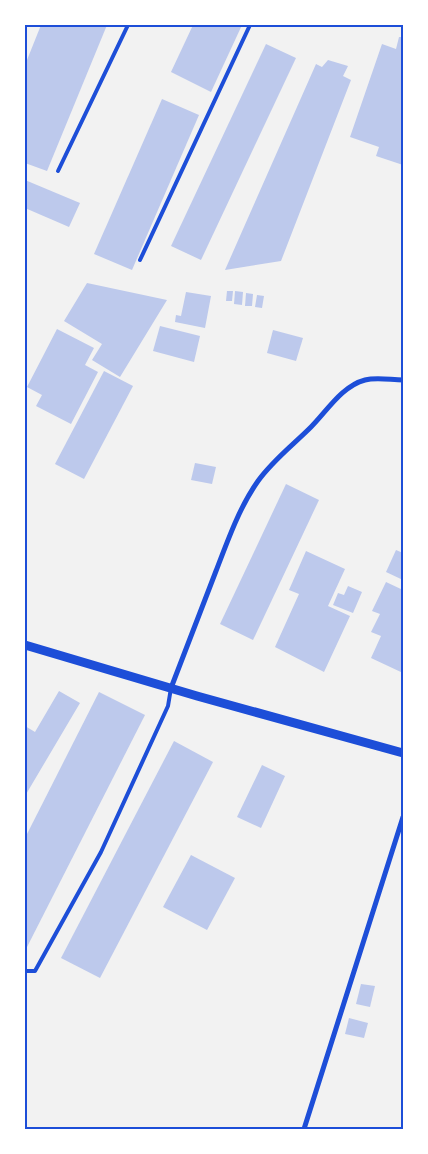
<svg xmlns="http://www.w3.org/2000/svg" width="428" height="1154" font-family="'Playfair Display',serif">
  <rect width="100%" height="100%" fill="#f2f2f2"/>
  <g fill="#bdc9ec">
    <path d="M41,25H107L47,171L25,163V65Z"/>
    <path d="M193,25H242L211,92L171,72Z"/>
    <path d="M399,37H403V165L376,156L379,147L350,137L382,44L396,49Z"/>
    <path d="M266,44L296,58L201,260L171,246Z"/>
    <path d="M328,60L348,66L343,76L351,80L281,261L225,270L316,64L322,67Z"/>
    <path d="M162,99L199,115L132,270L94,254Z"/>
    <path d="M25,180L80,203L69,227L25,208Z"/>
    <path d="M87,283L167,300L120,377L92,360L102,344L64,321Z"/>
    <path d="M227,291H233L232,301H226Z"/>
    <path d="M235,291L243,292L242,305L234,304Z"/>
    <path d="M186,292L211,296L205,328L175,322L176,315L181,316Z"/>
    <path d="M246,293L253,294L252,306H245Z"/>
    <path d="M257,295L264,296L262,308L255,307Z"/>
    <path d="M160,326L200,336L194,362L153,351Z"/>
    <path d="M57,329L94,348L85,365L98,372L71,424L36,406L42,395L27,387Z"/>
    <path d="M273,330L303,338L296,361L267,353Z"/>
    <path d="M104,371L133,386L84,479L55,464Z"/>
    <path d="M195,463L216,467L212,484L191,480Z"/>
    <path d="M286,484L319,500L253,640L220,624Z"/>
    <path d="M396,550L403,553V580L386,572Z"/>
    <path d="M306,551L345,569L328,606L350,616L324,672L275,647L299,594L289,590Z"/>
    <path d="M386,582L403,590V673L371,658L381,636L371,632L380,614L372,611Z"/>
    <path d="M348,586L362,592L353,613L333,605L338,593L344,595Z"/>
    <path d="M59,691L80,703L25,796V726L35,732Z"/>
    <path d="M99,692L145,715L25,951V838Z"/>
    <path d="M174,741L213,762L100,978L61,958Z"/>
    <path d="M262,765L285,776L261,828L237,817Z"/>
    <path d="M191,855L235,878L207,930L163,907Z"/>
    <path d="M361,984L375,986L370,1007L356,1004Z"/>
    <path d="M349,1018L368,1023L364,1038L345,1034Z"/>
  </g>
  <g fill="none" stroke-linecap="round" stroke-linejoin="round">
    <g stroke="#1d4ed8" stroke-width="4">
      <path d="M58,171L128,25"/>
      <path d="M140,260L250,25"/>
      <path d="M25,971H35L101,852L168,706L171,688"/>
    </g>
    <g stroke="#1d4ed8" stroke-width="5">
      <path d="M171,688C186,649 201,610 216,571C228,540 239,508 258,481C273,460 293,445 311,427C327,411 342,386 365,380C377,377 391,380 403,380"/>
      <path d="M304,1129L403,817"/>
    </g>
    <path stroke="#1d4ed8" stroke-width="9" d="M25,645L197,696L403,753"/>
  </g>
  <rect width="428" height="1154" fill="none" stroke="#ffffff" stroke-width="52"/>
  <rect x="26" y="26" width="376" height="1102" fill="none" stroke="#1d4ed8" stroke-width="2"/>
</svg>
